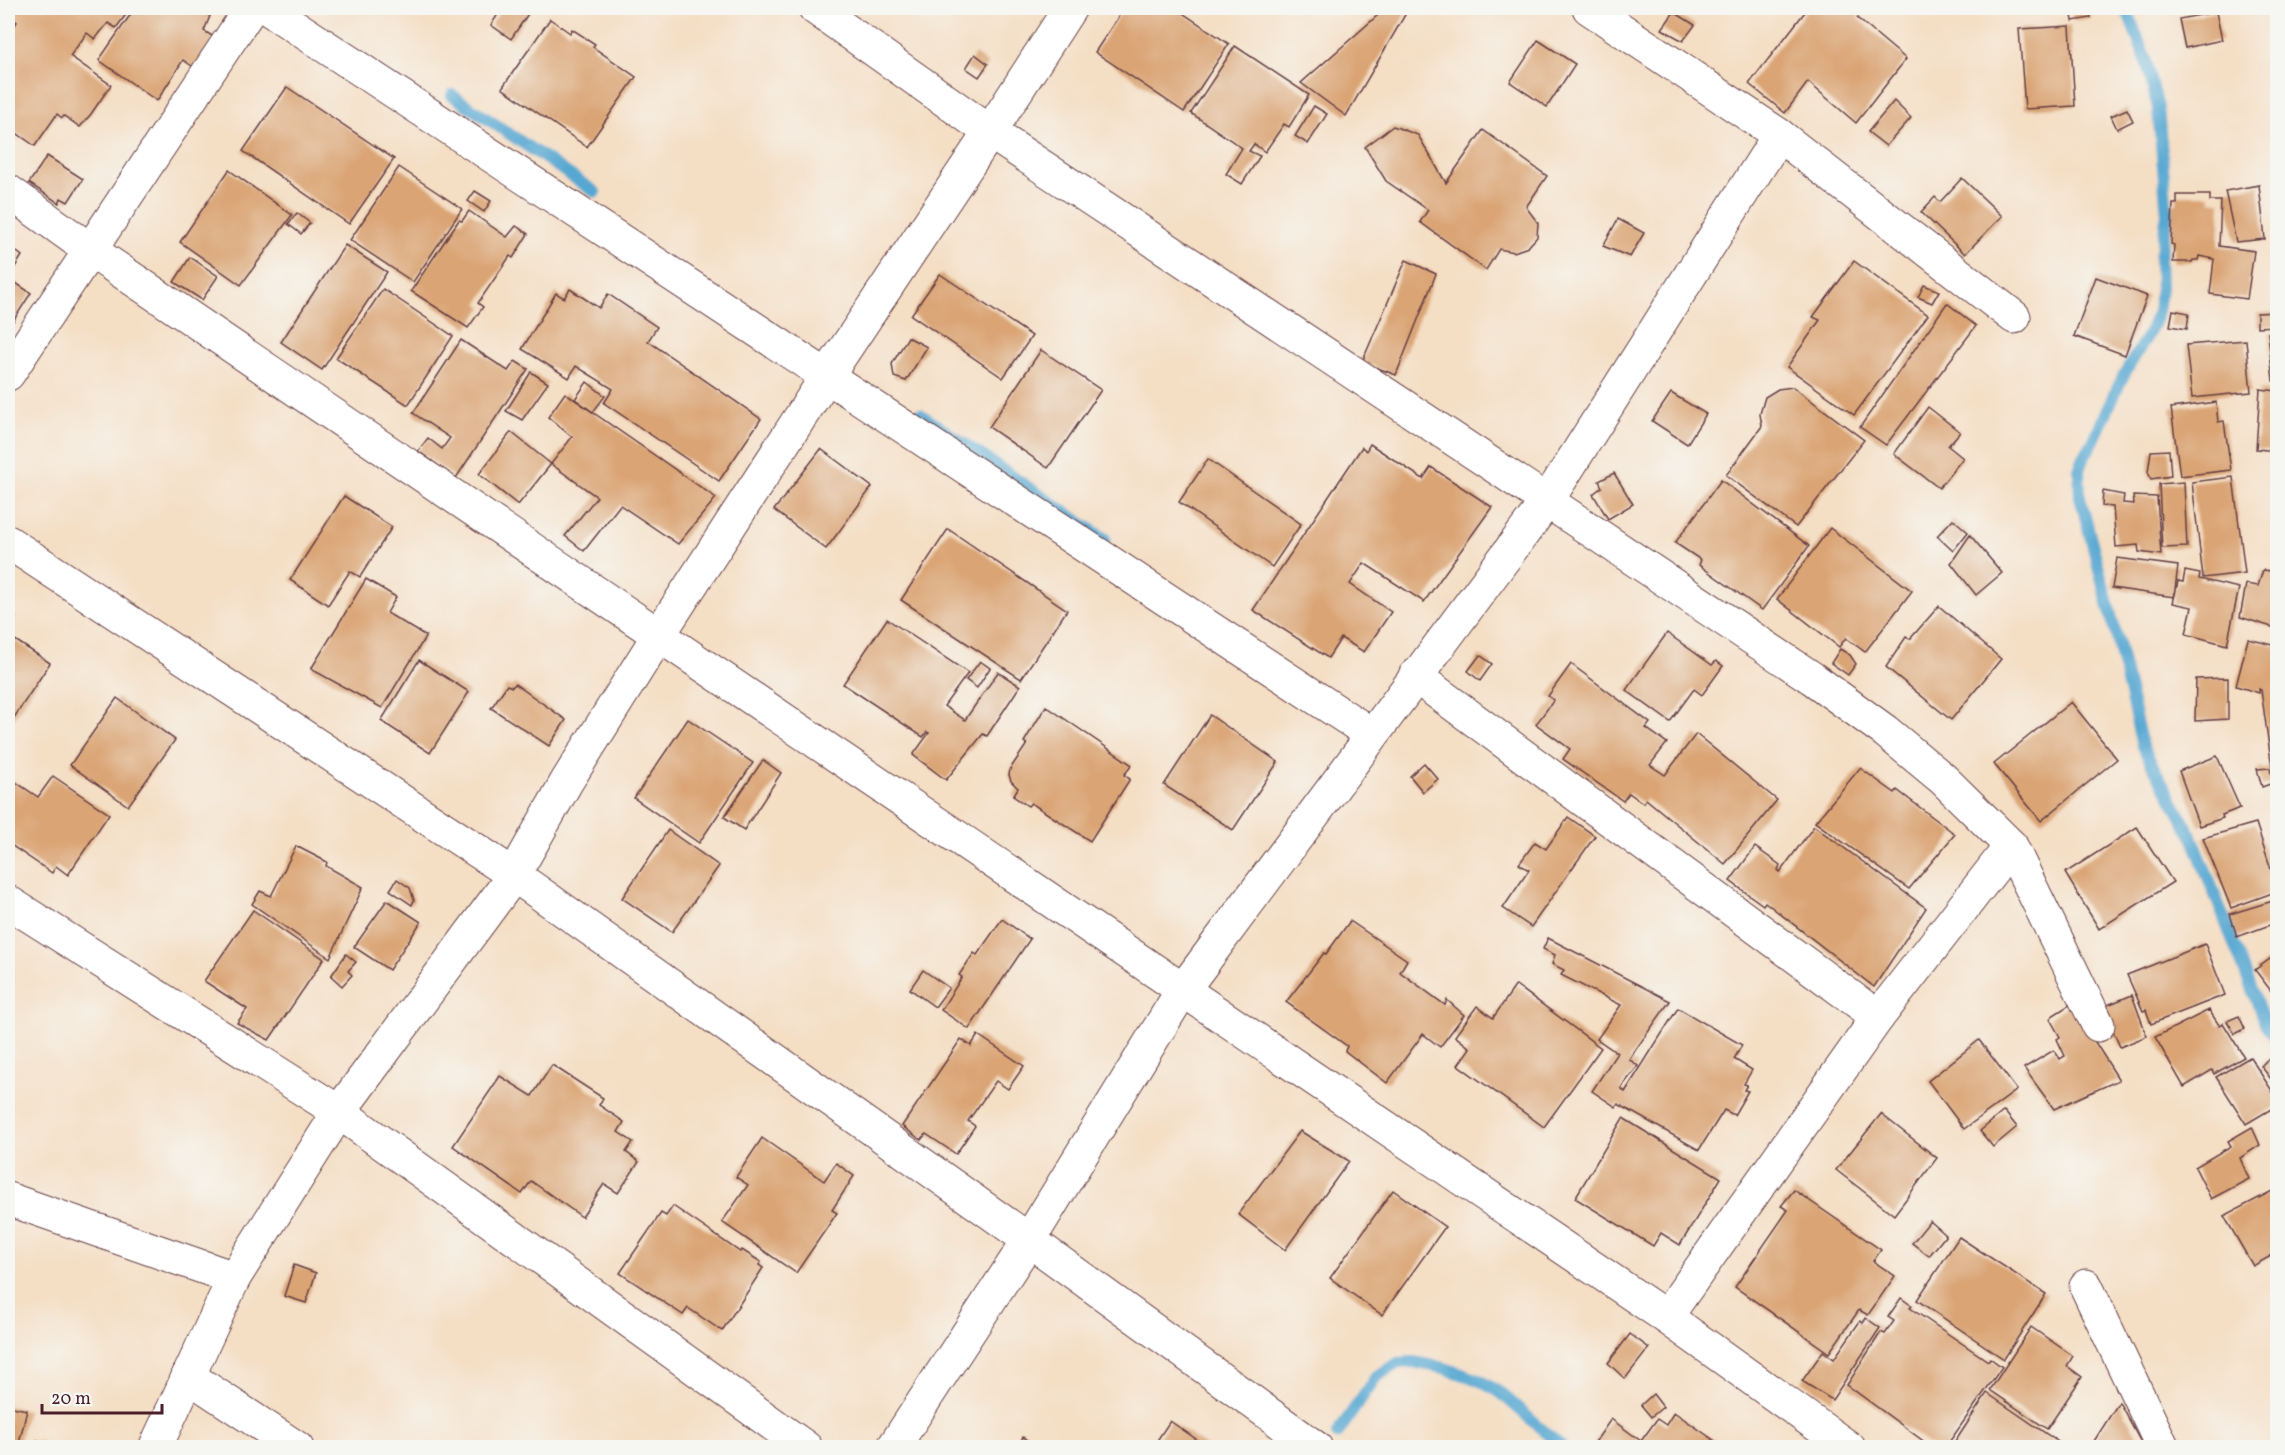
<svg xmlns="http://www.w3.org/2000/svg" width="2285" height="1455" font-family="Vollkorn,serif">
  <rect width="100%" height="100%" fill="#f6f6f2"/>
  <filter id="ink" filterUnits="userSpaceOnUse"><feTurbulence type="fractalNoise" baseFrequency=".0167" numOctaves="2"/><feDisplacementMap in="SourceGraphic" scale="12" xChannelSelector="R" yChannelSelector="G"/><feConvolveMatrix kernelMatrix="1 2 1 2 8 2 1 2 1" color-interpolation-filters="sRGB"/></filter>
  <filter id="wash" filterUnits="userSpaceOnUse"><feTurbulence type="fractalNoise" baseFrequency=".008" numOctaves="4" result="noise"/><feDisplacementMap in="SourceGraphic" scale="24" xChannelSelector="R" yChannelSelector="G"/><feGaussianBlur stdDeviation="1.35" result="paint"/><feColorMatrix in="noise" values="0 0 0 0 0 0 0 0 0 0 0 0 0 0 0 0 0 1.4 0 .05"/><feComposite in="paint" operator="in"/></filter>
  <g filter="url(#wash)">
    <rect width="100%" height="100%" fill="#f4dec4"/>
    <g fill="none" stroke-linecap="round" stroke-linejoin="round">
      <g stroke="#57a7d1" stroke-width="12">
        <path d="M2126,8L2146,60L2158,108L2167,215L2160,258L2161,287L2158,312L2148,335L2123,376L2093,442L2083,459L2079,470L2080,497L2117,638L2142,746L2192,836L2266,1026L2278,1042"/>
        <path d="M452,95L595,192"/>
        <path d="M920,414L1105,539"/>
        <path d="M1337,1434L1376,1377L1398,1363L1413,1362L1444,1368L1479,1380L1502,1394L1563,1448"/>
      </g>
    </g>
    <g id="blocks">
      <g fill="#daa475">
        <path d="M8,8H131L116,28L108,23L95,39L87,33L70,56L111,85L91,114L80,127L64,116L62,118L57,114L35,146L8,127V36L17,22L8,15Z"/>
        <path d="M135,8H206L203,12L210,16L204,31L214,37L198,70L183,60L157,101L99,60Z"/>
        <path d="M502,8H532L511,39L491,25Z"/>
        <path d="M1124,8H1175L1229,44L1184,112L1095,52Z"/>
        <path d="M1371,8H1409L1346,116L1301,83L1378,15Z"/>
        <path d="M1808,8H1866L1857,18L1906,59L1856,123L1808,82L1785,113L1749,84Z"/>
        <path d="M2071,8H2090L2091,18L2073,21Z"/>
        <path d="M1674,12L1695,25L1683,41L1662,29Z"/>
        <path d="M2216,12L2222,40L2185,48L2179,19Z"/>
        <path d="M550,19L570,33L572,29L595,44L593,47L636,77L587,147L502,88Z"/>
        <path d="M2070,26L2075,106L2025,109L2019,29Z"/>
        <path d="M1538,40L1575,64L1547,107L1510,82Z"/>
        <path d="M1235,46L1309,95L1289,127L1284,124L1265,152L1254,144L1249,151L1260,156L1242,184L1226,174L1242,148L1191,113Z"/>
        <path d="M975,54L988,64L979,77L966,68Z"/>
        <path d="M287,87L394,159L349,224L243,151Z"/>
        <path d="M1894,101L1911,118L1886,146L1868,132Z"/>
        <path d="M1314,106L1327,114L1308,144L1295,136Z"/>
        <path d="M2127,109L2133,121L2117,129L2111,116Z"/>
        <path d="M1393,126L1418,135L1446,183L1483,130L1547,176L1526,207L1538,223L1537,237L1528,247L1514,252L1499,249L1486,270L1420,222L1428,210L1386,181L1365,147Z"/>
        <path d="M47,156L83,179L68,202L61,198L59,203L29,183Z"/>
        <path d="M399,167L462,209L413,282L350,240Z"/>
        <path d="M229,170L292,215L241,285L180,242Z"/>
        <path d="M1962,178L2002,216L1965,254L1921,212L1935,197L1940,202Z"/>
        <path d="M2259,185L2265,239L2236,242L2225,191Z"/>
        <path d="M475,191L491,201L484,212L468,201Z"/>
        <path d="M2177,195H2210V201H2221L2219,246L2254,251L2247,299L2210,294L2214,259L2199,256L2198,260H2193L2192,262H2173L2174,245L2171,244L2173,204H2177Z"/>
        <path d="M469,211L507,237L516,226L528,234L513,258L510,256L478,303L483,307L468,328L411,291L459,220L462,221Z"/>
        <path d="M297,213L310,223L301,234L288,224Z"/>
        <path d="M1618,219L1644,233L1630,257L1603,246Z"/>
        <path d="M8,245L22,256L11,273L14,274L11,280L31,293L8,329Z"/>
        <path d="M345,245L387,272L322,370L281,342Z"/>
        <path d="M190,257L218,276L202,300L174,282Z"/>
        <path d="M1406,260L1436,274L1396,375L1362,362Z"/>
        <path d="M1854,261L1928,315L1854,415L1787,367L1820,320L1813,317Z"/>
        <path d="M940,274L1032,336L1003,378L911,315Z"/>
        <path d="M2096,277L2147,296L2125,355L2074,336Z"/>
        <path d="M1924,285L1939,291L1932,303L1918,297Z"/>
        <path d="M383,289L453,336L408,405L336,358Z"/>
        <path d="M570,289L599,308L608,294L657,327L648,341L761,419L719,481L604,403L613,389L576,366L569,378L522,349L556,293L564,298Z"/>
        <path d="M1947,303L1976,326L1886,445L1860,427Z"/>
        <path d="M2173,310L2189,313L2187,329L2170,326Z"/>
        <path d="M2278,312V326L2257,327V313Z"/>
        <path d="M2278,332V381H2273L2268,333Z"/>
        <path d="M908,337L927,347L906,381L894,377L892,364Z"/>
        <path d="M461,340L508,371L515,361L528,369L456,478L418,451L428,438L442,449L450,438L413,413Z"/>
        <path d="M2246,340L2251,392L2192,398L2186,345Z"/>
        <path d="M1041,350L1101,390L1048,468L989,427Z"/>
        <path d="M531,372L548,383L522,420L506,411Z"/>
        <path d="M587,382L605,396L593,412L575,399Z"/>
        <path d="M1793,387L1864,440L1796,527L1726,475L1762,426L1760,414L1765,397L1778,389Z"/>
        <path d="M2260,389L2278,391V451L2256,449Z"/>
        <path d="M565,393L716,498L678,544L620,505L584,551L565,536L597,497L551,464L572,437L548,417Z"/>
        <path d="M1671,393L1706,414L1687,444L1652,421Z"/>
        <path d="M2216,402L2218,422L2224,421L2231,470L2180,476L2171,408Z"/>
        <path d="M1928,407L1960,432L1948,446L1963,458L1939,488L1894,454Z"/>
        <path d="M511,432L551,464L518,505L479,474Z"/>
        <path d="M1370,444L1423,479L1431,467L1492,507L1424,602L1364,563L1350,584L1391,612L1364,652L1341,638L1328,658L1253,610L1362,447L1366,451Z"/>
        <path d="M821,449L872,487L826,549L774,510Z"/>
        <path d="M2169,450L2171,476L2151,479L2148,472L2151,451Z"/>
        <path d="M1208,459L1301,524L1272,567L1179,502Z"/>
        <path d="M1614,473L1633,504L1608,519L1593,494L1602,487L1599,481Z"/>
        <path d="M2233,477L2245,573L2203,578L2192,482Z"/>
        <path d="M1721,480L1809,546L1762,610L1699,565L1701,560L1675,543Z"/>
        <path d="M2184,482L2187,547L2162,548L2159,484Z"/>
        <path d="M2103,491L2124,495L2123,503L2134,504L2133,496L2157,497L2161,555L2139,552L2138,545L2116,547L2113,507L2102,506Z"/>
        <path d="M344,496L392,527L360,577L350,571L328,605L290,580Z"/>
        <path d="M1953,519L1968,532L1953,551L1937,536Z"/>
        <path d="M1830,528L1912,591L1865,652L1846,638L1839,647L1777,599Z"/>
        <path d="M948,529L1067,610L1021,679L901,600Z"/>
        <path d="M1970,535L2002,573L1976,595L1951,563Z"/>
        <path d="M2117,558L2178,566L2174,597L2112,588Z"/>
        <path d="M2263,570L2278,572V629L2240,617L2246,584L2258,586Z"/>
        <path d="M2185,571L2200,574L2199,579L2239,588L2227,645L2186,634L2192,607L2173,603L2178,581L2183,582Z"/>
        <path d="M366,579L396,597L387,613L426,636L382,708L311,669Z"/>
        <path d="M1939,606L2001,659L1951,720L1886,667L1906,637L1910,639Z"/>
        <path d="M8,611L15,617L8,628Z"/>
        <path d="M887,619L968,673L944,706L965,720L998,672L1020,686L987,736L983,734L946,780L913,755L929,733L927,732L923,737L843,684Z"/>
        <path d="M1667,633L1712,665L1716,661L1723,666L1702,695L1694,689L1670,722L1626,690Z"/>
        <path d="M9,636L50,663L8,727V639Z"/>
        <path d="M2248,639L2278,646V768H2272L2261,690L2259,689V693L2236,686Z"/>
        <path d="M1840,649L1850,655L1856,664L1848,675L1831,663Z"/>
        <path d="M1480,655L1492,664L1480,681L1468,671Z"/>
        <path d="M419,660L469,692L430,753L381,721Z"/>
        <path d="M980,661L990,668L977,688L966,680Z"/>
        <path d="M1571,664L1650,723L1646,728L1667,743L1650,765L1665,775L1696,734L1777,800L1725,864L1646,799L1643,803L1629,793L1623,801L1563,759L1570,749L1536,724L1554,700L1548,696Z"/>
        <path d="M2228,678V719L2195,721L2196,679Z"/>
        <path d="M515,684L566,720L549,746L491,708L507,685L512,687Z"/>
        <path d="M117,698L175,740L128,806L70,765Z"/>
        <path d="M2071,702L2117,759L2041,821L1994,764Z"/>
        <path d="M1046,706L1132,765L1124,775L1130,779L1090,841L1031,803L1028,806L1013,796L1018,788L1011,781L1009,775L1010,769L1027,744L1024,742Z"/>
        <path d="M1210,715L1278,762L1233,830L1164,785Z"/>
        <path d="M688,719L753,763L699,843L634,798Z"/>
        <path d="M2217,756L2240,808L2222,815L2223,818L2199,826L2179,771Z"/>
        <path d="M763,760L781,773L744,830L724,817Z"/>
        <path d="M1424,763L1438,779L1423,792L1410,776Z"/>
        <path d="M1860,768L1895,793L1897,790L1955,834L1909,889L1815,822Z"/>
        <path d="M2270,768L2271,774L2278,772V807L2270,784L2262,787L2257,769Z"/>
        <path d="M53,776L109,814L68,875L56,866L52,873L8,843V777L38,797Z"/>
        <path d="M1568,817L1595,836L1531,927L1503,908L1529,870L1519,864L1535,842L1546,849Z"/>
        <path d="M2256,823L2278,891L2231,908L2203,838Z"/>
        <path d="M1814,826L1926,908L1874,987L1765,902L1763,905L1730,881L1755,847L1780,865L1778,870L1780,872Z"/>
        <path d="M2137,827L2173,882L2099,929L2065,873Z"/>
        <path d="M668,830L719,866L672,932L622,898Z"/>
        <path d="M296,846L327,862L326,866L363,887L330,958L252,904L260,891L271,896Z"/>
        <path d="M397,879L410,888L414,900L412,905L390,890Z"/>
        <path d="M387,900L421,922L389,970L354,947Z"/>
        <path d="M2276,900L2278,922L2237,937L2230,914Z"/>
        <path d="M253,910L324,959L269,1040L237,1023L247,1009L204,981Z"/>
        <path d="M1002,919L1030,939L969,1029L941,1010L962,977L959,975L974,953L977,955Z"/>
        <path d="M1350,921L1407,960L1400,972L1445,1005L1447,1000L1464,1015L1440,1047L1423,1034L1387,1083L1345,1051L1347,1046L1286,1002L1324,953L1326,954Z"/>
        <path d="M1548,938L1670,1001L1629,1059L1638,1066L1621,1088L1625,1092L1678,1008L1742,1045L1734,1059L1752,1070L1744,1084L1747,1085L1744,1090L1748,1091L1734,1115L1724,1110L1699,1150L1618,1104L1616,1107L1592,1091L1617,1053L1597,1039L1621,1005L1561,975L1564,970L1552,964L1555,955L1543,949Z"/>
        <path d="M2205,944L2225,995L2151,1024L2146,1010L2143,1011L2127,975Z"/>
        <path d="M2278,953V1000L2255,970Z"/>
        <path d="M346,954L356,962L348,971L352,975L342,986L331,976Z"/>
        <path d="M923,970L949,988L935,1007L910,989Z"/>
        <path d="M1516,985L1601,1048L1544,1127L1458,1065L1470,1048L1455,1036L1477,1006L1493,1018Z"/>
        <path d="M2132,995L2147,1036L2120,1047L2103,1007Z"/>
        <path d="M2071,1004L2119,1080L2054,1109L2024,1068L2054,1050L2060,1059L2065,1056L2057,1039L2060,1037L2050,1019L2052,1016Z"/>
        <path d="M2209,1010L2219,1025L2223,1023L2244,1057L2214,1074L2212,1070L2184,1087L2155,1037Z"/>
        <path d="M2239,1016L2245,1029L2235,1034L2227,1021Z"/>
        <path d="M978,1035L1024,1066L1008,1089L996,1081L968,1121L975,1126L956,1154L926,1134L921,1140L902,1126L961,1039L971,1046Z"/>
        <path d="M1979,1040L2017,1090L1964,1129L1928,1081Z"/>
        <path d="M2250,1057L2278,1100V1105L2246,1124L2216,1077Z"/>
        <path d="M2268,1059L2278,1072V1088L2261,1066Z"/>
        <path d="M552,1065L603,1098L599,1105L624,1122L618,1132L633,1142L626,1152L639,1162L618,1193L604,1184L582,1217L531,1181L522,1194L453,1146L500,1076L532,1096Z"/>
        <path d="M2004,1111L2017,1127L1993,1147L1980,1131Z"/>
        <path d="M1881,1114L1937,1158L1894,1215L1836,1170Z"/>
        <path d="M1623,1118L1721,1178L1680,1245L1661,1233L1653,1246L1575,1198Z"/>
        <path d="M2252,1127L2260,1145L2240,1158L2249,1179L2211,1199L2195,1167L2231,1146L2228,1141Z"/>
        <path d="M1300,1131L1349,1161L1285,1250L1238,1214Z"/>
        <path d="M762,1138L824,1181L836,1163L854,1176L832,1210L837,1213L796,1273L722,1222L748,1185L736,1177Z"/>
        <path d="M2278,1188V1252L2253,1266L2224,1216Z"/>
        <path d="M1393,1190L1445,1227L1382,1315L1330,1278Z"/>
        <path d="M1794,1190L1881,1250L1873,1261L1895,1276L1868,1315L1859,1310L1829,1353L1735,1287L1788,1210L1781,1206Z"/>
        <path d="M673,1206L740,1252L742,1250L761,1262L759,1265L763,1268L722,1331L688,1308L683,1315L620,1273L661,1213L666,1216Z"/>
        <path d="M1930,1221L1946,1235L1929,1256L1912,1243Z"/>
        <path d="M1959,1237L2046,1294L2004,1359L1917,1300Z"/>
        <path d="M294,1265L316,1273L306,1303L284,1296Z"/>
        <path d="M1901,1298L1912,1306L1910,1308L1988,1361L1990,1358L2002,1367L1945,1448H1933L1847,1385L1881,1332L1885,1334L1894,1321L1888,1317Z"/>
        <path d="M1866,1318L1880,1328L1832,1400L1802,1381L1823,1351L1834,1359L1860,1321L1863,1323Z"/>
        <path d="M2031,1327L2073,1356L2067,1366L2082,1377L2047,1429L1990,1390Z"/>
        <path d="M1630,1334L1649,1348L1625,1379L1608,1363Z"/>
        <path d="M1987,1393L2067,1448H1951Z"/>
        <path d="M1653,1394L1663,1407L1651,1417L1641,1405Z"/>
        <path d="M2119,1402L2144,1448H2103L2094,1441Z"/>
        <path d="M8,1406L27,1410L18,1448H8Z"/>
        <path d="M1674,1412L1725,1448H1591L1611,1419L1641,1441L1657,1419L1666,1425Z"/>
        <path d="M1170,1421L1209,1448H1152Z"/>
        <path d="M1023,1437L1038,1448H1016Z"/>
        <path d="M37,1440L56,1447V1448H35Z"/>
      </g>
    </g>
  </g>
  <g filter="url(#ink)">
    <use href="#blocks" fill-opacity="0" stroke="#643c42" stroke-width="1.5"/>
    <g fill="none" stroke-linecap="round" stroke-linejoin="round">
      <defs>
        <g id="minor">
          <path d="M267,8L1371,734"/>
          <path d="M815,8L990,132L1547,501L1812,678L1885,731L1943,779L2011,846L2098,1025"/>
          <path d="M1779,135L2014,317"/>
          <path d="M8,191L90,250L1666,1317L1849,1448"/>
          <path d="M8,374L251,8"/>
          <path d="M8,542L514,875L1029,1240L1316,1448"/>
          <path d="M1415,676L1878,1017L1666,1317"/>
          <path d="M8,902L339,1112L806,1448"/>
          <path d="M1878,1017L2011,846"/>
          <path d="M8,1199L234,1278"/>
          <path d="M2086,1286L2163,1448"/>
          <path d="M188,1376L297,1448"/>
          <path d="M155,1448L234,1278L339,1112L514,875L567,781L658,636L827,376L990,132L1070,8"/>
          <path d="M893,1448L1029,1240L1182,991L1547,501L1779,135L1589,8"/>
        </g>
      </defs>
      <use href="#minor" stroke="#643c42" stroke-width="35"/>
      <use href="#minor" stroke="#fff" stroke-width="33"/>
    </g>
  </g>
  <rect width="2285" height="1455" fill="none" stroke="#f6f6f2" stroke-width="30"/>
  <path d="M42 1404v9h120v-9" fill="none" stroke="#4a1f2b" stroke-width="3"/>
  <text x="51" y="1404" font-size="18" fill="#4a1f2b" stroke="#f6f6f2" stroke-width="4.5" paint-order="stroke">20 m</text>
</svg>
